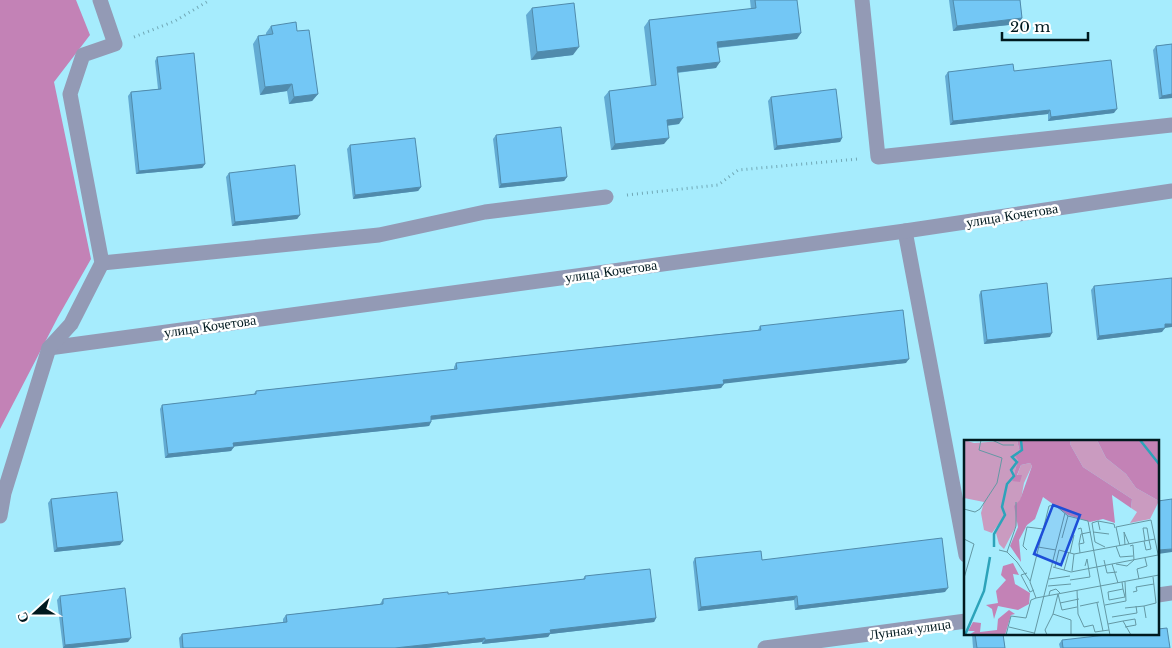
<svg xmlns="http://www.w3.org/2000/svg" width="1172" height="648" font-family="'Libre Baskerville',serif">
  <rect width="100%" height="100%" fill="#a6ecfd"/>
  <path fill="#c382b6" d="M0,0H76L90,35L54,82L91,259L58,317L0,429Z"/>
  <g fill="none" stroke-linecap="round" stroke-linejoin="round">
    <g stroke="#71a8b6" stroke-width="3" stroke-dasharray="1 4" stroke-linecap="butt">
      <path d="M134,37L175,21L210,0"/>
      <path d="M627,195L718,185L738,170L858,159"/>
    </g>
    <g stroke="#939ab5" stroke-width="15">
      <path d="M862,0L878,157L1172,125"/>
      <path d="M905,231L966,555"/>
      <path d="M102,263L379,235L485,212L606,197"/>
      <path d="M49,348L905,231L1172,191"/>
      <path d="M0,516L4,493L49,348L71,324L102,263L70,94L83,55L115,44L100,0"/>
      <path d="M1158,595L1172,593"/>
      <path d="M765,648L966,621"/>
    </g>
  </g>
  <g fill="#63abd3">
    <path d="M750,0H797V39L718,48L716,68L677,73L679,124L667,126L664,144L611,150L604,97L609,91L651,86L644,27L649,20L751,9Z"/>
    <path d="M949,0H1020L1022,18L1018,24L953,31Z"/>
    <path d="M532,8L573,55L531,60L526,15Z"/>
    <path d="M271,26L297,31L318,94L312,101L289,104L287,91L260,95L253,44L258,36L266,35V33Z"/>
    <path d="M1172,44V98L1159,99L1153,50L1156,46Z"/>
    <path d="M157,57L205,164L202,168L136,174L128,96L131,92L158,89L155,61Z"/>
    <path d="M1014,71L1114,113L1048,121V114L950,125L945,76L948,72Z"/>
    <path d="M771,97L842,138L840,142L774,150L768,101Z"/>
    <path d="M496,135L567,177L564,181L499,188L493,139Z"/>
    <path d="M350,145L421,187L418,191L353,199L347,149Z"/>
    <path d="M229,173L300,215L297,219L232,226L226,177Z"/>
    <path d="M1094,286L1162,332L1097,340L1091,290Z"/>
    <path d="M981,291L1050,337L984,344L979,295Z"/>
    <path d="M760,326L906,363L724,383L721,388L431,420V422L429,426L234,446L231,451L165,458L160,409L162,405L253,395L256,391L454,370V367L456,363L758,330Z"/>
    <path d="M51,499L120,545L54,552L48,503Z"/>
    <path d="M695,558L762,560L945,592L795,610L794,600L698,611L693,562Z"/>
    <path d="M585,576L656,618L654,622L550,634L548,637L482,644V642L426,648H180L179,638L182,634L283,622V619L286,615L380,604L383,599L448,594L583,579Z"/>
    <path d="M60,596L128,642L72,648H63L57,600Z"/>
    <path d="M972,634H1003L1005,648H973Z"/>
    <path d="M1062,640L1170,648H1060L1059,644Z"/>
  </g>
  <g fill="#508bac">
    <path d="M1022,18L1018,24L953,31L957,26Z"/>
    <path d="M801,33L797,39L713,48L717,42Z"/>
    <path d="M579,47L573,55L531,60L537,52Z"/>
    <path d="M720,62L716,68L672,73L677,67Z"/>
    <path d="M292,84L287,91L260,95L265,87Z"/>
    <path d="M318,94L312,101L289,104L294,97Z"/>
    <path d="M1172,94V98L1159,99L1162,96Z"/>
    <path d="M1117,109L1114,113L1048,121L1051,117Z"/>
    <path d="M1050,110L1048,114L950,125L953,121Z"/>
    <path d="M683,118L679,124L662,126L667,120Z"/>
    <path d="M669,138L664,144L611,150L615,144Z"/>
    <path d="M842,138L840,142L774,150L777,146Z"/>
    <path d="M205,164L202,168L136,174L139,171Z"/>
    <path d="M567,177L564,181L499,188L501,184Z"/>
    <path d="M421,187L418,191L353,199L355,195Z"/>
    <path d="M300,215L297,219L232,226L235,222Z"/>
    <path d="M1165,324H1172V327L1165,328L1162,332L1097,340L1099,336Z"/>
    <path d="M1052,333L1050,337L984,344L987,340Z"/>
    <path d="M909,359L906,363L721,384L723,380Z"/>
    <path d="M724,384L721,388L428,420L431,416Z"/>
    <path d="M431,422L429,426L230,447L233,443Z"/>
    <path d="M234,447L231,451L165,458L168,454Z"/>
    <path d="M123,541L120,545L54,552L57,548Z"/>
    <path d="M1172,549V552L1158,554V550Z"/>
    <path d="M948,588L945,592L795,610L798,606Z"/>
    <path d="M797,596L794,600L698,611L701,607Z"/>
    <path d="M656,618L654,622L550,634L548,637L482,644L485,640L550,630Z"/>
    <path d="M131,638L128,642L72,648H63L65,645Z"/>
    <path d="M485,638L482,642L426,648H395Z"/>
  </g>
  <g fill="#73c7f5" stroke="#508bac">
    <path d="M755,0H797L801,33L717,42L720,62L677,67L683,118L667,120L669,138L615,144L609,91L656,85L649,20L756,8Z"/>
    <path d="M953,0H1020L1022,18L957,26Z"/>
    <path d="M574,3L579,47L537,52L532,8Z"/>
    <path d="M296,22L297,31L309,30L318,94L294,97L292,84L265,87L258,36L273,34L271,26Z"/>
    <path d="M1172,44V94L1162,96L1156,46Z"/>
    <path d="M194,53L205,164L139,171L131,92L161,89L157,57Z"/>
    <path d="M1111,60L1117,109L1051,117L1050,110L953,121L948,72L1013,64L1014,71Z"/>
    <path d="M836,89L842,138L777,146L771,97Z"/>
    <path d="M561,127L567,177L501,184L496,135Z"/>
    <path d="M415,138L421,187L355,195L350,145Z"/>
    <path d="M295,165L300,215L235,222L229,173Z"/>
    <path d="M1172,278V324H1165V328L1099,336L1094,286Z"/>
    <path d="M1047,283L1052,333L987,340L981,291Z"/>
    <path d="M903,310L909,359L723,380L724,384L431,416V422L233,443L234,447L168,454L162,405L256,394V391L457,369L456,363L761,330L760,326Z"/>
    <path d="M117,492L123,541L57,548L51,499Z"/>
    <path d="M1172,499V549L1158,550V501Z"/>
    <path d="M942,538L948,588L798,606L797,596L701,607L695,558L761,551L762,560Z"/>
    <path d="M650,569L656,618L550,630L551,633L485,640V638L395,648H183L182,634L287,622L286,615L383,604V599L448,592V594L585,579V576Z"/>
    <path d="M125,588L131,638L65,645L60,596Z"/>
    <path d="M1167,628L1170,648H1063L1062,640L1115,634H1158V629Z"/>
    <path d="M975,634H1003L1005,648H977Z"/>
  </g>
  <g text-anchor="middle" stroke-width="5" stroke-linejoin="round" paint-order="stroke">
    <g font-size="14" fill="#00191f" stroke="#fff">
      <text transform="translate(1012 215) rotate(-9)" y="5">улица Кочетова</text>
      <text transform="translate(611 271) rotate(-8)" y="5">улица Кочетова</text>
      <text transform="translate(210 326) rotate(-8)" y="5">улица Кочетова</text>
      <text transform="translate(910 629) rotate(-8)" y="5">Лунная улица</text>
    </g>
  </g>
  <g transform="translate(964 440)">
    <rect width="195" height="195" fill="#a6ecfd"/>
    <path d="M0,0L10,3L53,0L56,13L48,41L58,35L53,36L57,25L66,23L68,26L60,43L52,86L40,109L35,104L32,93L40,77L28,93L20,90L17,73L20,62L0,58ZM107,0H133L142,18L162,34L172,48L195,61L186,79L166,83L173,72L167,68L168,59L119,27L106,4Z" fill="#ca9bc0"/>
    <path d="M53,0H107L106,4L119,27L168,59L167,68L148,55L151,83L139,79L126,82L104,75L79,57L71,79L63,85L55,100L57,122L46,106L54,87L50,66L56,60L68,26L66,23L57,25L53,35H58L56,42L48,41L54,20L51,16L56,13ZM133,0H195V61L172,48L162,34L142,18ZM49,123L55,135L49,134L51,144L66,153L65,164L54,170L34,166L30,179L28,169L22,165L34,163L32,151L42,140L37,135L39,126ZM45,170L51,174L47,175L41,195H5L11,191H4L9,182L17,183L16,192L33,190L34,179Z" fill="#c382b6"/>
    <path fill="none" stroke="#2da3ba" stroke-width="2.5" d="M176,0L195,24M30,107V94L41,75L38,67L43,44L50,36L47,30L53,22L48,17L58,10L57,0M1,195L20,151L26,117"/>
    <path fill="none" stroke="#6498a4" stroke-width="1" d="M28,0L39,5H50M0,69L11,72L16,69L33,43L38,18L15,10L17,0M134,81L128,83L131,102L141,107M114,89L117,88L120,103L115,104L116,113M136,90L134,81L150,84L151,88M129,92L145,94M98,98L104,76M0,99L10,104L0,138M180,101L182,110L187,109L185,100M181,101L179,88H183L185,100M115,104L117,94L127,92M161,105L160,92L165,104M152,106L156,117L169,116M156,106L152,87L187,80L195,119M74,107L92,110M35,110L43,112L53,122L66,141M63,110L59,106L63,87L79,89M43,112L52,86V62M106,113L110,95M140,120L143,133L153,132M148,124L154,143M152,124L163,126L170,120L169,105L166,106M89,127L107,132L194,115M91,127L95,110L110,114L191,99M100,130L105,112M108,131L110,114M63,133L57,135L66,152L70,150M85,139L106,136M175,139L173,129L183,126L181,118M106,140L126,137L123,119L121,126M158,142L159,149L144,152L145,160L161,157L159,149M84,146L107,144M113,150L114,174L120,187L129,185L131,192L145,190M169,152L173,151L172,147L190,144M85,155L86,151L92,149L96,153M72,158L66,142L85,66L91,65L104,76L124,81L146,195M72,158L195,135M96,163L115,159M133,163L139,191M141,165L162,161L161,142M116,166L135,162M180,166L192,163L189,137M161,168L180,166L182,178M148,177L173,173L172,166M159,181L171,179L172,185L161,187M144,184L159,181L167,195M45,187L70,193M42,195L47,176L62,178L67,160L72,158M70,195L101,73M83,195L81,190L89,174M107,195V180L89,174L94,154L98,170L113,167"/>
    <path fill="#1d4ed8" fill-opacity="0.15" stroke="#1d4ed8" stroke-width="2.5" d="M89,65L116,75L97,125L70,114Z"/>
    <rect width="195" height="195" fill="none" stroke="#00191f" stroke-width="2.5"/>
  </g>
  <g transform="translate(35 613) rotate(249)" stroke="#ffffff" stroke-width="4" paint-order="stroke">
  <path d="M0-4L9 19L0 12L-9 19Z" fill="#00191f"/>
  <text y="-8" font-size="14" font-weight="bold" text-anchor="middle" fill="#00191f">С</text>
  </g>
  <path d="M1002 32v8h86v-8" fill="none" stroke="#00191f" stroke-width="2.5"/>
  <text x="1010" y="32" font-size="15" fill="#00191f" stroke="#ffffff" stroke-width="4" paint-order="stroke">20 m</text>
</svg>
